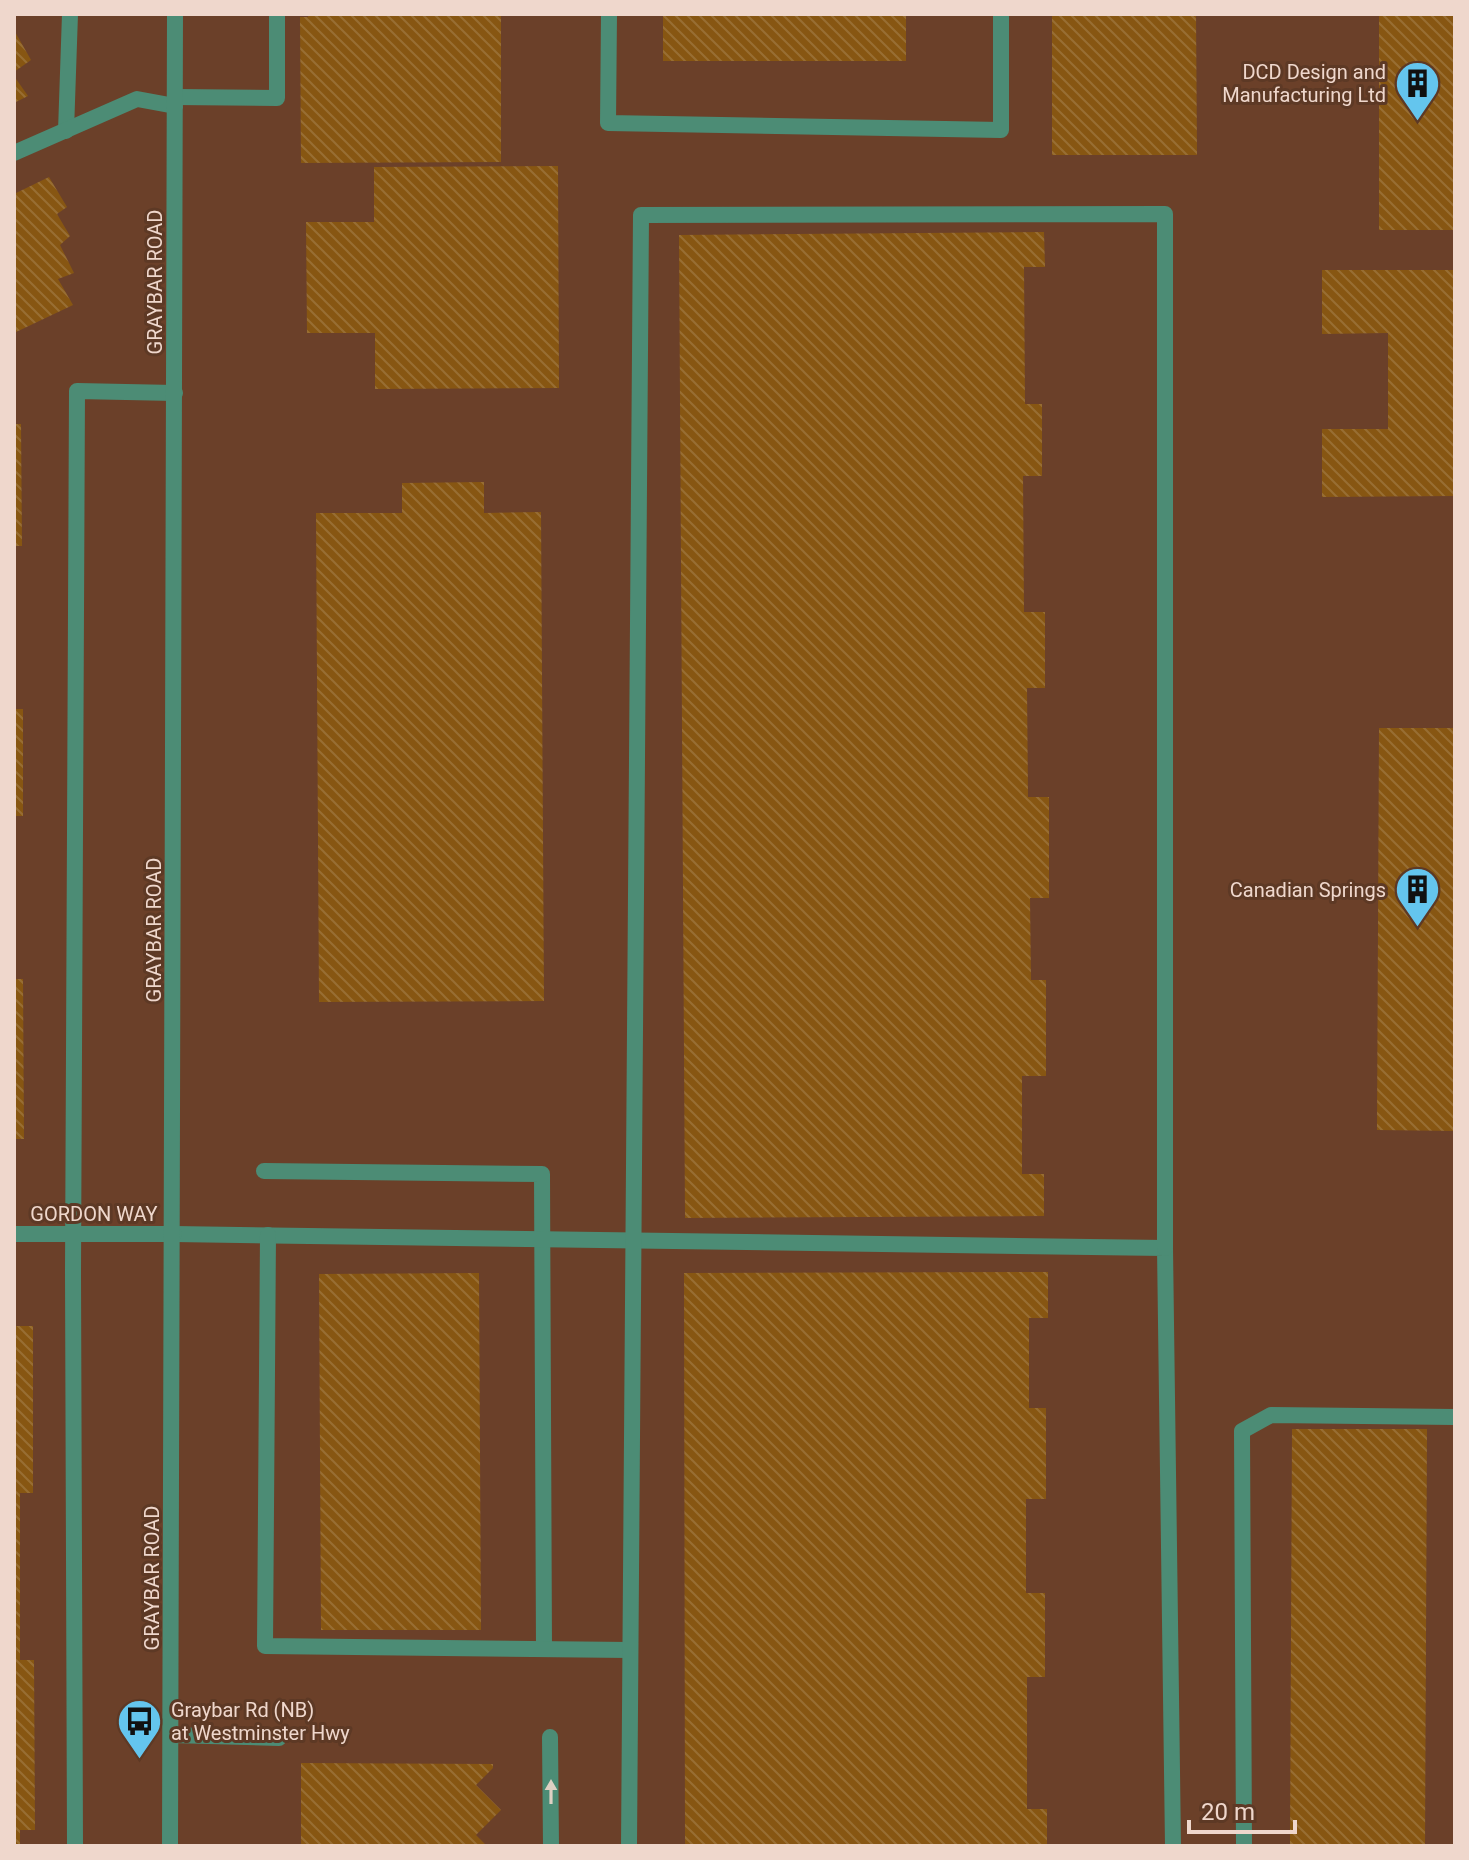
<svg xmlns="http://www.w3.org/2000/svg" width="1469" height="1860" font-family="Roboto,sans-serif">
  <defs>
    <pattern id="building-back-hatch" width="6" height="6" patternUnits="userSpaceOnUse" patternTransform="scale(2)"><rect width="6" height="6" fill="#875612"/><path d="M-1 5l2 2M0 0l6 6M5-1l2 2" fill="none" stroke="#986e33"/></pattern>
  </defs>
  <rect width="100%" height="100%" fill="#5d3925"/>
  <rect fill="#6b4029" x="14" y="14" width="1441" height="1832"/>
  <g fill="url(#building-back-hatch)">
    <path d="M308,14H501V162L301,163L300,17H308Z"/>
    <rect x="663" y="14" width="243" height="47"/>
    <path d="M1052,14H1196L1197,155H1052Z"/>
    <rect x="1379" y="14" width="76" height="216"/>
    <path d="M14,30L31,60L14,72Z"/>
    <path d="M14,76L28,96L14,103Z"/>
    <path d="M558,166L559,388L375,389V333H307L306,222H374V167Z"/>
    <path d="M49,177L67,207L57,214L70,236L60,245L74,273L58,279L73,305L14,333V194Z"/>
    <path d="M1044,232L1045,267H1024L1025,404H1042V476H1023L1024,612H1045V688H1027L1028,797H1049V898H1030L1031,980H1046V1076H1022V1174H1044V1216L685,1218L679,235Z"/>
    <path d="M1322,270H1455V496L1322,497V429H1388V333L1322,334Z"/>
    <path d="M14,424H21L22,546H14Z"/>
    <path d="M484,482V513L541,512L544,1001L319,1002L316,513H402V483Z"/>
    <rect x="14" y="709" width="9" height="107"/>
    <path d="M1379,728H1455V1131L1377,1130Z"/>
    <path d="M14,979H23L24,1139H14Z"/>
    <path d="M1048,1272V1318H1029V1408H1046V1499H1026V1593H1045V1677H1027V1809H1047V1846H685L684,1273Z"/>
    <path d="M479,1273L481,1630H321L319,1274Z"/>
    <path d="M14,1326H33V1493H20V1660H34L35,1830H20V1846H14Z"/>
    <path d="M1292,1429H1427L1425,1846H1290Z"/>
    <path d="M301,1763L493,1764V1768L476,1785L501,1810L476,1835L487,1846H301Z"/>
  </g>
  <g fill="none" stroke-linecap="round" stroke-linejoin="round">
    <g stroke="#4c8c75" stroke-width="16">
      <path d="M609,14L608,123L1001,130V14"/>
      <path d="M175,97L277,98V14"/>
      <path d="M66,131L70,14"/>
      <path d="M14,153L137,99L175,106"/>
      <path d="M264,1171L542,1174L544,1649"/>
      <path d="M174,1234L1165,1248L1173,1846"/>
      <path d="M268,1235L265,1646L630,1650"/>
      <path d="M171,1735L279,1738"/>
      <path d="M550,1737L551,1846"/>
      <path d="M75,1846L73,1273L77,391L175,393"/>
      <path d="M629,1846L641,215L1165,214V1248"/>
      <path d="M1244,1846L1242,1431L1271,1415L1455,1417"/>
    </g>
    <g stroke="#4c8c75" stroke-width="16">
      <path d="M14,1234H174"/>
      <path d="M170,1846L175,14"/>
    </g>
  </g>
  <defs><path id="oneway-solid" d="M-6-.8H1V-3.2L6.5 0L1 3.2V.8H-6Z" transform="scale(2)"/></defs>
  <use fill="#dfd0c3" href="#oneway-solid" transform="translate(551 1792) rotate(-90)"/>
  <defs>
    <symbol id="building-pin" viewBox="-11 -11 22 30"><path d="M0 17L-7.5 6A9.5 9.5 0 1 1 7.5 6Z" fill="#64c5ee" stroke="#5d3925"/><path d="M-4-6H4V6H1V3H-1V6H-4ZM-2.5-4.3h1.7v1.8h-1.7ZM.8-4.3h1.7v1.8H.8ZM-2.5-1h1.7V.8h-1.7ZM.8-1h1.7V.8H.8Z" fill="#111"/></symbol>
    <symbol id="bus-pin" viewBox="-11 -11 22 30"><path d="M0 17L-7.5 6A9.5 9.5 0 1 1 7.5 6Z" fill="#64c5ee" stroke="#5d3925"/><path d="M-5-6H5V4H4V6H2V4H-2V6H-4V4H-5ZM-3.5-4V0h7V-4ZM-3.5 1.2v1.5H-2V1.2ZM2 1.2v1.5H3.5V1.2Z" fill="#111"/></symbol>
  </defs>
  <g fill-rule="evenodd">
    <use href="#building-pin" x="1392" y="58" width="51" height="69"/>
    <use href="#building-pin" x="1392" y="864" width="51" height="69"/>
    <use href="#bus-pin" x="114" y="1696" width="51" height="69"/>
  </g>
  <g text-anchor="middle" stroke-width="6" stroke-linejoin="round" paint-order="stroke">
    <g font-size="20" fill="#efd7cc" stroke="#5d3925" text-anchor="end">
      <text x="1386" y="79">DCD Design and<tspan x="1386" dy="23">Manufacturing Ltd</tspan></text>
      <text x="1386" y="897">Canadian Springs</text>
      <text x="171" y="1717" text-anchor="start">Graybar Rd (NB)<tspan x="171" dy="23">at Westminster Hwy</tspan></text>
    </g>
    <g font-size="20" fill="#efd7cc" stroke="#5d3925">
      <text transform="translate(155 282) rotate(-90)" y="7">GRAYBAR ROAD</text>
      <text transform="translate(154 930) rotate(-90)" y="7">GRAYBAR ROAD</text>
      <text x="94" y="1221">GORDON WAY</text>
      <text transform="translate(152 1578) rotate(-90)" y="7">GRAYBAR ROAD</text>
    </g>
  </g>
  <rect width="1469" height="1860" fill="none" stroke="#efd7cc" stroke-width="32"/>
  <path d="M1189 1820v12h106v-12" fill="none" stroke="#efd7cc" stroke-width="4"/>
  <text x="1201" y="1820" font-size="24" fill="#efd7cc" stroke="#5d3925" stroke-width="6" paint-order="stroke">20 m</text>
</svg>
